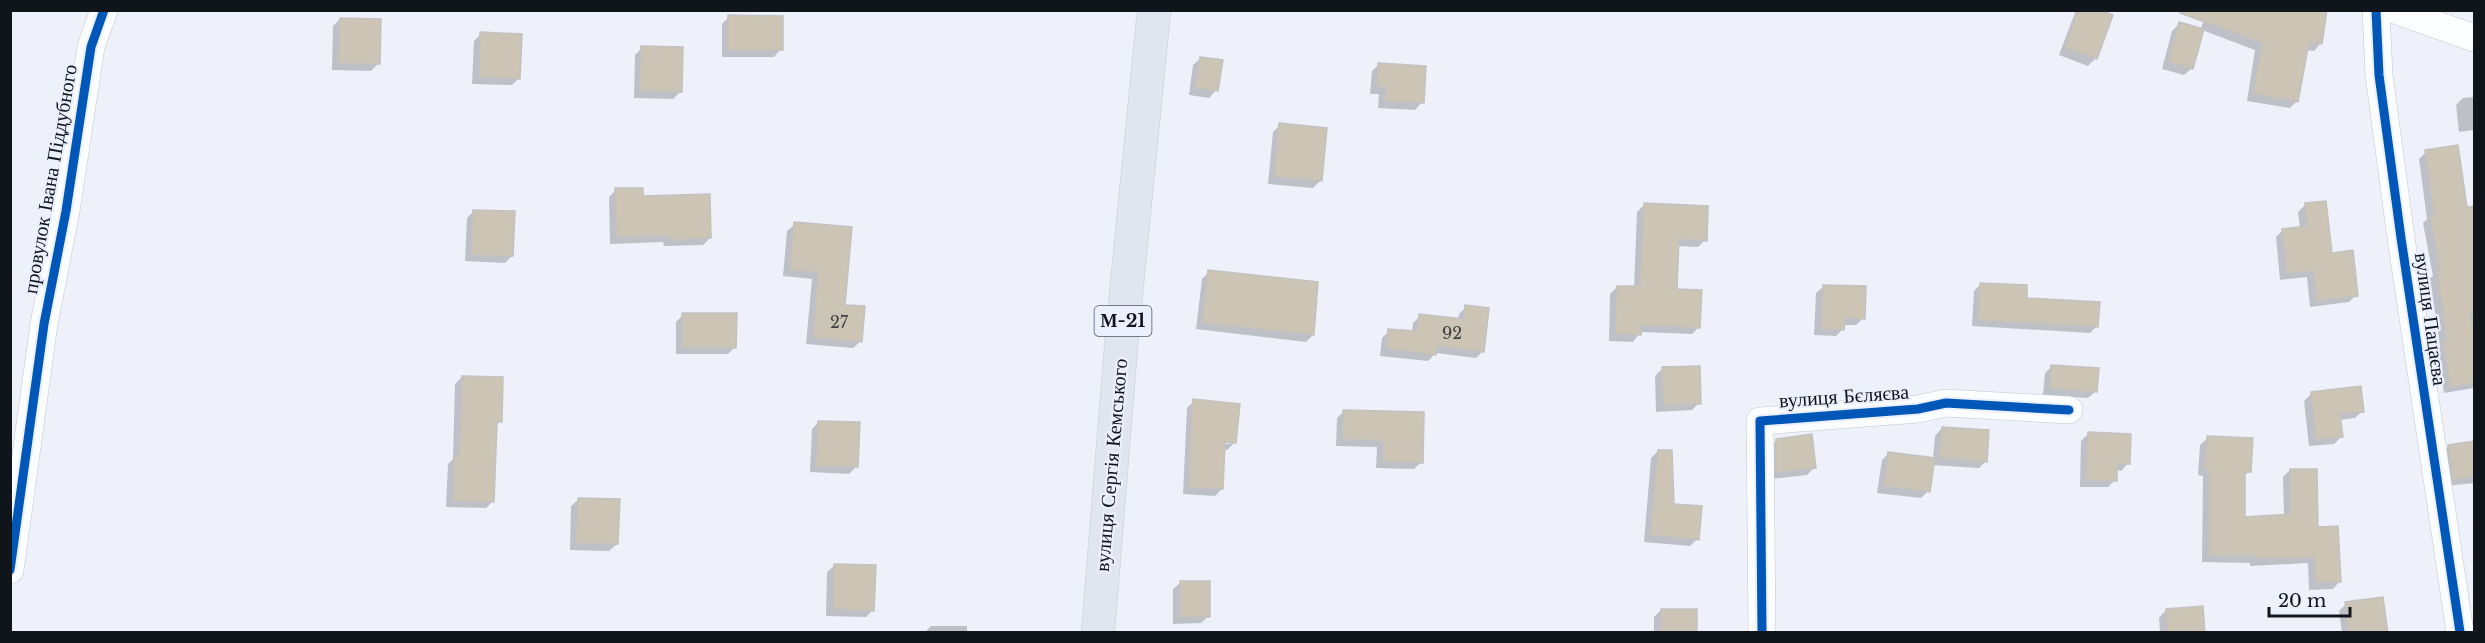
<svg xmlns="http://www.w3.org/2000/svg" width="2485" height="643" font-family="'Libre Baskerville',serif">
  <rect width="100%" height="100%" fill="#eef1f9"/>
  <g fill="#0003" fill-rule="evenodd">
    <path d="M2076,10H2095L2111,16L2095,59L2088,66L2059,55Z"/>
    <path d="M2208,10L2321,43L2314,51L2306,50L2297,101L2290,108L2247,101L2255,50L2202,30L2192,68L2184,75L2162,69L2172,31L2179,24L2200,30Z"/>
    <path d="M729,17L781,49L774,57H722V24Z"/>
    <path d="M340,19L378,64L371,71L332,70L333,26Z"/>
    <path d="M481,34L519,78L512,85L472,84L474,41Z"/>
    <path d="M642,48L680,92L673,99L634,98L635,55Z"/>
    <path d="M1201,58L1216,90L1209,98L1189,95L1193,65Z"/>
    <path d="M1379,64L1422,102L1415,110L1378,108L1379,94H1370L1372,71Z"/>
    <path d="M2474,97V130L2459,132L2456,105L2463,98Z"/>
    <path d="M1280,125L1321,180L1313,188L1268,184L1273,132Z"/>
    <path d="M2426,152L2465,209L2474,253V388L2444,393L2437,350L2440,346L2430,278L2433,276L2423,223L2427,219L2419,159Z"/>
    <path d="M616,190L642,197L710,238L703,245L664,246L663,242L610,244L609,197Z"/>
    <path d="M1644,205L1705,240L1698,247L1677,246L1675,291L1699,327L1692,334L1640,332L1633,342L1609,341L1610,294L1617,287L1634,288L1637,212Z"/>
    <path d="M2305,205L2330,254L2356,295L2349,302L2310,307L2307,277L2280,280L2276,237L2283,230L2300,228L2298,212Z"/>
    <path d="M474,211L512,256L505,263L465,261L467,218Z"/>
    <path d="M795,224L843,306L861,341L853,348L806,344L812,279L783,276L787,231Z"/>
    <path d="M1209,272L1313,335L1306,342L1196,329L1202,279Z"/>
    <path d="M1981,284L2025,299L2097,326L2090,333L1972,326L1974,291Z"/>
    <path d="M1824,286L1863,318L1856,325H1843V329L1836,336L1814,335L1816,293Z"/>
    <path d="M1466,307L1483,351L1476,358L1436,353L1428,361L1380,356L1382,338L1389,331L1412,332L1413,323L1420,316L1458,320L1459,314Z"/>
    <path d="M683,315L735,347L728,354H676V322Z"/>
    <path d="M2052,366L2096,391L2088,398L2043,395L2045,373Z"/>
    <path d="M1662,369L1699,403L1692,410L1656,412L1655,376Z"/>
    <path d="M462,377L500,421L496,426L493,501L486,508L446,507L448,464L453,459L455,384Z"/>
    <path d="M2311,394L2362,411L2355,418L2339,420L2341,437L2334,444L2309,446L2304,401Z"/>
    <path d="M1194,401L1234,443L1227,450L1223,449L1222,489L1215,496L1183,494L1187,408ZM1230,441V444L1218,443Z"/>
    <path d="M1344,411L1421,462L1414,469L1376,468L1377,447L1336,446L1337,418Z"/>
    <path d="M819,422L857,466L849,474L810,472L812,429Z"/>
    <path d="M1942,428L1986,461L1979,468L1932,465L1928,491L1921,498L1877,493L1882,460L1889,453L1933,459L1935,436Z"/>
    <path d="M2088,434L2128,463L2121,471L2116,470L2115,480L2108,487H2080L2081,441Z"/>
    <path d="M2208,438L2249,471L2243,477V519L2284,516L2283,477L2290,470L2340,581L2333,589L2309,590L2308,563L2250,566V563L2202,562L2203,476L2198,475L2200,445Z"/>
    <path d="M1777,440L1814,468L1807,475L1770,479L1769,447Z"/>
    <path d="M2474,443V483L2446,486L2442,453L2449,446Z"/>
    <path d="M1658,451L1672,505L1697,539L1690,546L1644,542L1651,458Z"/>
    <path d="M579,499L617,544L609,551L570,550L571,506Z"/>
    <path d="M835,565L873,610L866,617L826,616L827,572Z"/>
    <path d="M1181,582L1209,616L1201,623L1173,624V589Z"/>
    <path d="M2346,604L2386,632H2342L2339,611Z"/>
    <path d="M1661,610L1695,632H1654V617Z"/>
    <path d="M2166,610L2203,632H2160L2159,618Z"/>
    <path d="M931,626H967V632H925Z"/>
  </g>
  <g fill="#ccc4b5" stroke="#c2c2c1" stroke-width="1.5">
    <path d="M2078,10H2100L2113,15L2097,59L2065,48Z"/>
    <path d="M2180,10H2327L2322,44L2309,42L2298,102L2253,94L2262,43L2180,13Z"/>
    <path d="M728,15L783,16V50H728Z"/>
    <path d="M340,18L381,19L380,64L338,63Z"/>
    <path d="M2179,22L2204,29L2193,69L2168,62Z"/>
    <path d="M480,32L522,34L520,79L479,77Z"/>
    <path d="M641,46L683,47L682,92L640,91Z"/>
    <path d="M1200,57L1223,60L1218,91L1195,88Z"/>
    <path d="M1378,63L1426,66L1424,103L1385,101L1386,87H1377Z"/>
    <path d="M1279,123L1327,128L1322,181L1274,177Z"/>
    <path d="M2458,145L2467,207L2475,206V312H2470L2475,338V383L2450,387L2443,341H2447L2437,270L2440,269L2430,215L2434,214L2425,150Z"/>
    <path d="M615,188H643V196L710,194L711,238L670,240V236L617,237Z"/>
    <path d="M2326,201L2332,253L2353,250L2358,296L2317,301L2313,271L2287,274L2282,229L2307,226L2305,203Z"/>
    <path d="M1644,203L1708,206L1707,241L1679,239L1677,289L1702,290L1700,328L1642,325L1641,335L1615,334L1617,286H1640Z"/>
    <path d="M473,210L515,211L513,256L472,255Z"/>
    <path d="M794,222L852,227L845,305L865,306L862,342L813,338L818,272L790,270Z"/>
    <path d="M1208,270L1318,282L1314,335L1202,323Z"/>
    <path d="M1980,283L2027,285V298L2100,302L2098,327L1978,320Z"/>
    <path d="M1823,285L1866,286L1865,319L1845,318L1844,330L1821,329Z"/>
    <path d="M1465,305L1489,308L1484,352L1438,346L1436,355L1387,349L1388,329L1417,331L1419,314L1464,319Z"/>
    <path d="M682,313H737L736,348H682Z"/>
    <path d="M2051,365L2099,368L2097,392L2050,389Z"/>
    <path d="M1700,366L1701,404L1663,405L1662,367Z"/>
    <path d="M462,376L503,377L502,422H497L494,502L453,501L454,456H459Z"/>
    <path d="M2361,386L2364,412L2340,414L2343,437L2316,440L2311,392Z"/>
    <path d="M1193,399L1240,404L1236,443L1225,442L1223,489L1189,488L1190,439Z"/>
    <path d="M1343,410L1424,412L1423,463L1383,461V441L1343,439Z"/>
    <path d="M818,421L860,422L858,467L816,466Z"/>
    <path d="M1942,427L1989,430L1987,462L1939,458Z"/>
    <path d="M2088,432L2131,434L2130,464H2117V481L2086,480Z"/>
    <path d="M1812,434L1816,468L1776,473V439Z"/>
    <path d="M2207,436L2253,438L2251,472H2245V517L2290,514V469H2317L2318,527L2338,526L2341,582L2316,583L2314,557L2257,559V556H2209V469H2204Z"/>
    <path d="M2475,441V477L2453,480L2448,445Z"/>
    <path d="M1658,450H1672L1674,504L1702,506L1699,540L1650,535Z"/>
    <path d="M1888,452L1935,458L1930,492L1884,486Z"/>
    <path d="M578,498L620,499L618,544L576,543Z"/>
    <path d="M834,564L876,565L874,611L833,609Z"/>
    <rect x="1180" y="581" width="30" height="36"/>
    <path d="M2383,597L2388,633H2349L2345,602Z"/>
    <path d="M2203,606L2205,633H2167L2166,609Z"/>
    <rect x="1661" y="609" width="36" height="24"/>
  </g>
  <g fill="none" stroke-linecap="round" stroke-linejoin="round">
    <defs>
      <g id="street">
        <path d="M2376,10L2379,75L2401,238L2460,632"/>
        <path d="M2395,10L2474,38"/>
        <path d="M10,570L44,324L66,211L91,47L104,10"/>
        <path d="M1762,632L1760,421L1918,409L1946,403L2069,410"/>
      </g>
      <path id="highway" d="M1098,632L1122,335L1154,10"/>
    </defs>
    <use href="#street" stroke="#c4c7ce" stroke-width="28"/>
    <use href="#highway" stroke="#c9cbcf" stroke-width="34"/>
    <use href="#street" stroke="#fcfdfe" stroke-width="27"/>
    <use href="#highway" stroke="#e0e5f0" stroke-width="33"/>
    <defs>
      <g id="cycleway">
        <path d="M2376,10L2379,75L2401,238L2460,632"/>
        <path d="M10,570L44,324L66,211L91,47L104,10"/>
        <path d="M1762,632L1760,421L1918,409L1946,403L2069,410"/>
      </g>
    </defs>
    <use href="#cycleway" stroke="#eaf0fd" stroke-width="13"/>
    <use href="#cycleway" stroke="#0057b8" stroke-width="9"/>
  </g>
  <g text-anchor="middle" stroke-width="4.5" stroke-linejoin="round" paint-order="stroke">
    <g font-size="16" fill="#3f4042">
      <text x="839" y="328">27</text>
      <text x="1452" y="339">92</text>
    </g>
    <rect fill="#eaf0fd" stroke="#51565f" stroke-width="1.5" x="1094.5" y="306" width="57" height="30" rx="4.5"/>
    <g font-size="18" font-weight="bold" fill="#10141b">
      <text x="1123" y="327">М-21</text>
    </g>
    <g font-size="20" fill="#10141b" stroke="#eaf0fd">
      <text transform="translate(50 179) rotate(-80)" y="7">провулок Івана Піддубного</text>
      <text transform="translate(2431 319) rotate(82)" y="7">вулиця Пацаєва</text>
      <text transform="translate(1844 396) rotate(-4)" y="7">вулиця Бєляєва</text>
      <text transform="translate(1111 465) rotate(-85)" y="7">вулиця Сергія Кемського</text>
    </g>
  </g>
  <rect width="2485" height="643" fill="none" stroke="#10141b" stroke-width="24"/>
  <path d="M2269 607v9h81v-9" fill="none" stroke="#10141b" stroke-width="3"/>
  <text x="2278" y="607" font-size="18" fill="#10141b" stroke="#eaf0fd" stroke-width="4.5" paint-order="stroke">20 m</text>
</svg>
